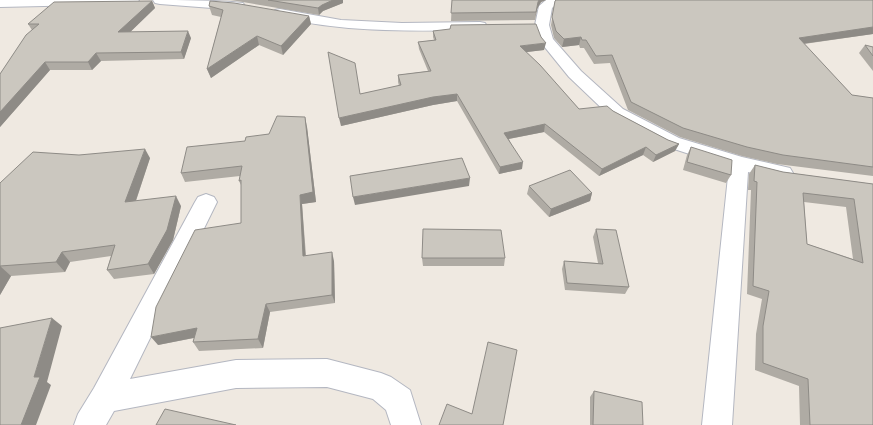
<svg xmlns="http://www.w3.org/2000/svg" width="873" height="425" font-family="'Asap Condensed',sans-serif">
  <rect width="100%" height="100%" fill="#efe9e1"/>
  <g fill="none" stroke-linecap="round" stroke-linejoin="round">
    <defs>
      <g id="minor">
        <path d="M0,0H139L137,3L132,4L0,7Z"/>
        <path d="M153,0C182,0 215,0 243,3L245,6L243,9L238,10L160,4L155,3Z"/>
        <path d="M546,0H561L552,8L549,25L553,39L581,71L623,109L679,138L742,157L790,168L793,173L790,178L783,180L748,172L732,425H702L729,167L665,146L611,117L569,77L539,40L535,25L539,6Z"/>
        <path d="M280,9L341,20L402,23L480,22L485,23L487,26L485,29L480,30C411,31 343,33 275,16L273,13L275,10Z"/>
        <path d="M206,194L214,197L217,202L130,379L236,360L327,359L381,373L391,377L410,390L421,425H391L386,410L373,399L327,387L236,388L114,411L106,425H74L78,414L94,388L195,202L198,197Z"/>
      </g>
    </defs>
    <use href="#minor" stroke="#b4b7c1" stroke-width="2"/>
    <use href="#minor" fill="#fff" fill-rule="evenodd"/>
  </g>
  <g fill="#afaba4" fill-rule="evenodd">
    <path d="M230,0H343V3L323,11L319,15L237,1Z"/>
    <path d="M452,0H546L541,2L537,9L535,20L451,21Z"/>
    <path d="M873,0V34L804,44L852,95L873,98V176L777,164L742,156L680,137L628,110L610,63L594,64L584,48H580L579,45L562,47L554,38L551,25L555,1Z"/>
    <path d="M152,1L155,8L130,32L191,38L184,59L101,61L92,70H50L0,127V74L32,30L28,24Z"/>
    <path d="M209,6L309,16L311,24L283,55L259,45L211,78L207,69L221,17L212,15Z"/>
    <path d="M433,31L544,50L526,52L579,109L613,111L668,140L679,144L675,151L653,162L643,155L599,176L544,132L509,139L522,169L499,174L457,101L433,105L341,126L360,94L399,86L398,82V75L428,71L419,49L418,42L434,40L433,37Z"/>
    <path d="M865,45L873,47V71L859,53Z"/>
    <path d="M307,127L316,202L302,204L306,255L334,261L335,303L270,312L263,348L199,351L193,342L194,338L158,345L241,223V185L239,181L240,176L185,182L181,173L245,141L269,134Z"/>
    <path d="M691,147L731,175L726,183L683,170L687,155Z"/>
    <path d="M79,155L150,158L136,201L181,206L173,240L154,274L114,279L107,270L111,256L70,262L65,272L11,276L0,295V183Z"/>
    <path d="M755,165L783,172L873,184V425H800L799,386L755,370L756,334L762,299L747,294L751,190H748L749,174ZM804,202L846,207L853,259L807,244Z"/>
    <path d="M529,186L592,193L590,201L549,217L527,194Z"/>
    <path d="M596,229L629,287L625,294L565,290L562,269L564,261L598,263L593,237Z"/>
    <path d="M422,258H505L504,266H423Z"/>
    <path d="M594,391L643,425H590V397Z"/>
  </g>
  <g fill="#8e8b86">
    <path d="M333,0H343V3L323,11L319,15L318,8L322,5Z"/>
    <path d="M539,0H546L541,2L537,9L535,20L536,12L538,2Z"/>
    <path d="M152,1L155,8L122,40L118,32Z"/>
    <path d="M309,16L311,24L283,55L281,46Z"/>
    <path d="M873,27V34L794,45L799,38Z"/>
    <path d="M188,31L191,38L184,59L181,52Z"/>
    <path d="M257,36L259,45L211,78L207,69Z"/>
    <path d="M581,37L579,45L562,47L564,39Z"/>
    <path d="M546,43L544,50L519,53L520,46Z"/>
    <path d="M96,53L101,61L92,70L88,62Z"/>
    <path d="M45,62L50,70L0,127V112Z"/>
    <path d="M457,94V101L433,105L341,126L339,118L433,97Z"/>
    <path d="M305,117L307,127L316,202L302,204L306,265L303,256L300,195Z"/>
    <path d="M545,124L544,132L503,140L504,133Z"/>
    <path d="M679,144L675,151L653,162L656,155Z"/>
    <path d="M646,147L643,155L599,176L602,169Z"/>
    <path d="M145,149L150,158L132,212L125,202Z"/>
    <path d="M523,162L522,169L499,174L500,167Z"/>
    <path d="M470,178L469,186L355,205L353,197Z"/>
    <path d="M592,193L590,201L549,217L551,209Z"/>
    <path d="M176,196L181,206L173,240L154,274L148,264Z"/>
    <path d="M62,252L70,262L65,272L56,262Z"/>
    <path d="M332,252L334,261L335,303L332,295Z"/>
    <path d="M0,266L11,276L0,295Z"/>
    <path d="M266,304L270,312L263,348L258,339Z"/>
    <path d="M52,318L62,326L47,382L51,385L36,425H21L34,377Z"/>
    <path d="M197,328L203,336L158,345L151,337Z"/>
  </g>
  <g fill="#cbc7bf" stroke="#8e8b86" fill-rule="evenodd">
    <path d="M268,0H333L322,5L318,8Z"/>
    <path d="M452,0H539L538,2L536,12L451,13Z"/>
    <path d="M556,0H873V27L799,38L852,95L873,98V167L783,155L747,147L683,128L631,102L612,55L596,56L586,40H582L581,37L564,39L556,31L552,17L555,1Z"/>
    <path d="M152,1L118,32L188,31L181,52L96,53L88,62H45L0,112V74L26,35L39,24H28L54,2Z"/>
    <path d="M210,1L234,3L309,16L281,46L257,36L207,69L223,10L209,6Z"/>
    <path d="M536,24L541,37L546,43L520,46L540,65L579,109L607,106L613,111L668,140L679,144L656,155L646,147L602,169L545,124L504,133L523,162L500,167L457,94L433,97L339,118L328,52L355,63L360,94L401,85L398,75L431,71L418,42L436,40L433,31L450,29L451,25Z"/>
    <path d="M865,45L873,47V56Z"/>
    <path d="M277,116L305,117L313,192L300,195L303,256L332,252V295L266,304L258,339L193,342L197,328L151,337L156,307L195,230L241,223V180L239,181L242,166L181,173L187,147L245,141L246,137L269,134Z"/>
    <path d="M691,147L732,160L731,175L687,162Z"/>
    <path d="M145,149L125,202L176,196L167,230L148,264L107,270L115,245L62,252L56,262L0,266V267V183L33,152L79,155Z"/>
    <path d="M462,158L470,178L353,197L350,176Z"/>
    <path d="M755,165L783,172L873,184V425H810L808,379L763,363V326L769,291L753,286L757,182L754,181ZM803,193L854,199L863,263L807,244Z"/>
    <path d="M570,170L592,193L551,209L529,186Z"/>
    <path d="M423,229L501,230L505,258H422Z"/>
    <path d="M596,229L616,230L629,287L567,283L564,261L603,264Z"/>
    <path d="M52,318L34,377H40L21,425H0V328Z"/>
    <path d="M488,342L517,350L503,425H439L447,404L472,414Z"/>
    <path d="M594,391L642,402L643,425H593Z"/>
    <path d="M165,409L236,425H156Z"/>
  </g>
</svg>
